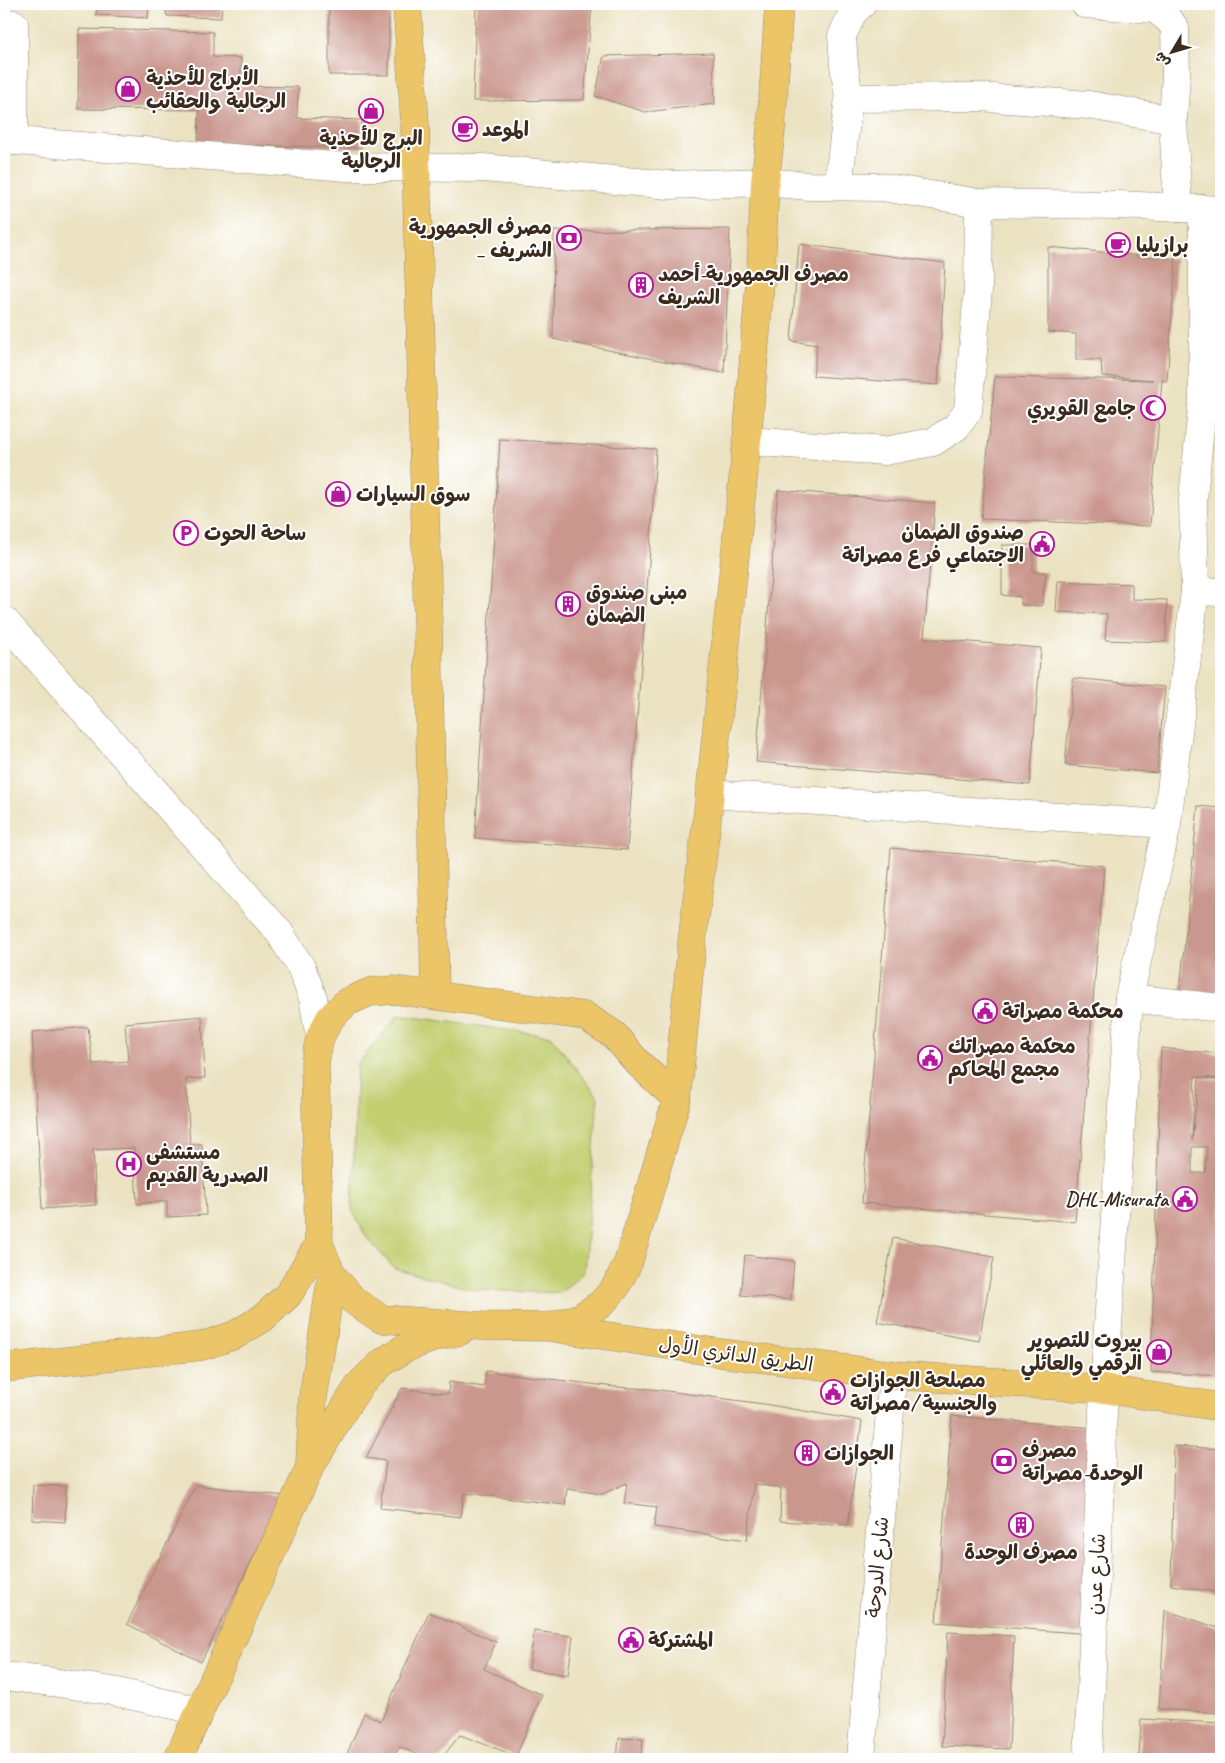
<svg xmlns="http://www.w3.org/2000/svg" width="1225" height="1763" font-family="Caveat,'Playpen Sans Arabic',sans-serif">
  <rect width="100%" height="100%" fill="#fff"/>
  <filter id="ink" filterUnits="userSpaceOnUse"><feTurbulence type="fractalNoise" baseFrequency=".02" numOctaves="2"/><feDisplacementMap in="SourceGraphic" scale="10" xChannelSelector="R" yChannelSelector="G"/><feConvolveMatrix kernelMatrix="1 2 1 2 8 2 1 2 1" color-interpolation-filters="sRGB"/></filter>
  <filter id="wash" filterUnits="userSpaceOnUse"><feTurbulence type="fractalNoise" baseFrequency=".0096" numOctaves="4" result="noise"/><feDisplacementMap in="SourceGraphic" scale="20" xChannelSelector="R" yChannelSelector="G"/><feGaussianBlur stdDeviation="1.12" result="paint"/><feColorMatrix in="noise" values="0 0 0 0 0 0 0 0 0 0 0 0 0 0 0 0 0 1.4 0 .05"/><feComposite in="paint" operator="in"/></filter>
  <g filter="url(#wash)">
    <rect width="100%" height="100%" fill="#ebe2c1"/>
    <path fill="#c1cf71" stroke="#7e7c48" d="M398,1015L551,1036L598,1097L584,1272L560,1293L474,1290L394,1268L367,1238L352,1210L357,1065Z"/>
    <g id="blocks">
      <g fill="#ca978e" fill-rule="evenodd">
        <path d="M97,4H222L221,18L167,16L165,8H149L148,18L96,15Z"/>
        <rect x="329" y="4" width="60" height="71"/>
        <path d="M476,4H592L584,100L473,101Z"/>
        <path d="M79,29L213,32V57L241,58V86L298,87L297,118L362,120L361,148L198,144L199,110L78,109Z"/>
        <path d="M713,53L715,104L645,112L595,96L604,56Z"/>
        <path d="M730,229L724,373L553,339L554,231Z"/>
        <path d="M799,244L945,263L938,385L813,376L817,345L791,341Z"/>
        <path d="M1048,247L1176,259L1167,381L1162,380L1150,526L981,519L995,377L1153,380L1102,376L1101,360H1076V334L1048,332Z"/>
        <path d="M500,439L656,449L651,536L627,850L475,838Z"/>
        <path d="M778,490L935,503L924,638L1041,648L1030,785L756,762Z"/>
        <path d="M1002,545H1033V572H1046L1042,606L1021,605V597L1002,595Z"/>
        <path d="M1058,581L1132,584V599L1167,600L1166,642L1105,640L1107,614L1056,612Z"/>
        <path d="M1073,678L1165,687L1157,773L1065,765Z"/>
        <path d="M1198,806L1221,808V995L1180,991Z"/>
        <path d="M891,848L1104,866L1075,1222L862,1203Z"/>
        <path d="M202,1016L205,1078L186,1079L190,1144H202L206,1215L167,1217V1201L137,1204L134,1148L93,1150L96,1205L42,1209L32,1032L88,1027L93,1064L128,1061L125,1023Z"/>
        <path d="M1161,1048L1221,1054V1079L1195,1076L1192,1141L1199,1078L1221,1080V1376L1151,1372ZM1192,1147H1207L1205,1173H1192Z"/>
        <path d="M893,1238L994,1257L979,1341L877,1322Z"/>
        <path d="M745,1255L794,1261L791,1300L741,1295Z"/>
        <path d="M486,1371L615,1387L652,1389L764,1404L862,1421L848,1525L780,1521L781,1488L754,1484L747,1540L654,1527L657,1507L624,1503L627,1483L602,1494L567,1489L565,1505L464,1493L461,1517L380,1508L386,1461L366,1458L402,1388L448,1394L449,1382L484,1387Z"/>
        <path d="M952,1416L1106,1429L1090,1634L936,1622Z"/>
        <path d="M1174,1446L1221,1449V1593L1171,1585Z"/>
        <path d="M33,1485L66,1486L65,1522L32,1520Z"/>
        <path d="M196,1485L284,1496L201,1662L127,1624Z"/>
        <path d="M1165,1610L1221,1629L1219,1713L1159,1709Z"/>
        <path d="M429,1612L496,1642L484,1669L542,1695L516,1756L460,1735L441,1759H427L400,1747L392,1759H345L364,1713L381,1721Z"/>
        <path d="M534,1631L573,1636L568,1675L529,1669Z"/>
        <path d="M948,1632L1014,1636L1009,1749L942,1746Z"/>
        <path d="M1141,1719L1221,1723L1220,1759H1139Z"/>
        <path d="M619,1738L643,1739L641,1759H617Z"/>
      </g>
    </g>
  </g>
  <g filter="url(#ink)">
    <use href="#blocks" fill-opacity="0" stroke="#938670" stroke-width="1"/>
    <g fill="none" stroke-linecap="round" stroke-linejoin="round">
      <defs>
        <g id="minor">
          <path d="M1085,4L1155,9L1168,19L1175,28L1176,75L1173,120L1178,208"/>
          <path d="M14,24V141"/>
          <path d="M849,98L979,97L1089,105L1173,120"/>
          <path d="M4,140L347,167L483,168L669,185L765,182L809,186L882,187L979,203L1118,205L1221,210"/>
          <path d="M838,186L849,98L844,65L842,36L853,12L862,4"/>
          <path d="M747,441L885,451L933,442L956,427L968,411L978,290L979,203"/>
          <path d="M1195,591L1221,592"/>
          <path d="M4,620L279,932L301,967L313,998L320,1037"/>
          <path d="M710,794L1167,824"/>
          <path d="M1129,998L1221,1008"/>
          <path d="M4,1676L52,1682L112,1691L200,1711"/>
          <path d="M861,1759L893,1375"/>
          <path d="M1088,1759L1104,1389L1129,998L1167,824L1195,591L1193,499L1203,397V209"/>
        </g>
        <g id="major">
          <path d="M407,4L415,124L418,235L428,625L435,995"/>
          <path d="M394,990L585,1016L614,1035L637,1062L677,1099L628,1263L615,1288L601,1304L581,1317L550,1327L481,1326L381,1319L354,1301L332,1275L319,1244L315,1062L320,1037L330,1018L347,1002L370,992Z"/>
          <path d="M677,1099L692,942L710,794L747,441L761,270L765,182L771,130L779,4"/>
          <path d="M555,1328L721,1353L893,1375L1104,1389L1221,1407"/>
          <path d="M4,1368L202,1346L235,1335L263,1318L288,1295L319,1244"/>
          <path d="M310,1464L313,1398L332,1275"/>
          <path d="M178,1759L310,1467L346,1406L361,1383L382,1363L405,1348L438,1336L460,1331"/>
        </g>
      </defs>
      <use href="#minor" stroke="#938670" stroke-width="29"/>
      <use href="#major" stroke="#938670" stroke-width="29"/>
      <use href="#minor" stroke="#fff" stroke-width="28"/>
      <use href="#major" stroke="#edc569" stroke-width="28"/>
    </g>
  </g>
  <defs>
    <symbol id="shop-ring" viewBox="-11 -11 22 22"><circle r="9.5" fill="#fff" stroke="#b5179e" stroke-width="1.5"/><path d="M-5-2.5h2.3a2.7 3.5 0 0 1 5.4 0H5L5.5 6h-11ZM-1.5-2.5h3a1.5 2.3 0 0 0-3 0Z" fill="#b5179e"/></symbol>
    <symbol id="cafe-ring" viewBox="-11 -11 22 22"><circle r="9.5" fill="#fff" stroke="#b5179e" stroke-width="1.5"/><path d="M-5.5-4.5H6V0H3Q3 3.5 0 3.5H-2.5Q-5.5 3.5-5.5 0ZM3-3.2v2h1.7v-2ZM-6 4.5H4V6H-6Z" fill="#b5179e"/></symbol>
    <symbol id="bank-ring" viewBox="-11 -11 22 22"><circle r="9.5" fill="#fff" stroke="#b5179e" stroke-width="1.5"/><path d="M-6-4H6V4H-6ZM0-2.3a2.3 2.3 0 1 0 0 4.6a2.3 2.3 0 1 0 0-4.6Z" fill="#b5179e"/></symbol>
    <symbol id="building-ring" viewBox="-11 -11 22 22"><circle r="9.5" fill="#fff" stroke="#b5179e" stroke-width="1.5"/><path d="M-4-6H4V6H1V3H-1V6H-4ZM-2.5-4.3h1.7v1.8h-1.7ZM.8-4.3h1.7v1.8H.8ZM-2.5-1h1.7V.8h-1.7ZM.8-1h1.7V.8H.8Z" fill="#b5179e"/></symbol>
    <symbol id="mosque-ring" viewBox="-11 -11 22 22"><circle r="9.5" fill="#fff" stroke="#b5179e" stroke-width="1.5"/><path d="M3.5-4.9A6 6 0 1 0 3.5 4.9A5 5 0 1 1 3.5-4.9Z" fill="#b5179e"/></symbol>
    <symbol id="parking-ring" viewBox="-11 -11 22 22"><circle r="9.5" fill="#fff" stroke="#b5179e" stroke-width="1.5"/><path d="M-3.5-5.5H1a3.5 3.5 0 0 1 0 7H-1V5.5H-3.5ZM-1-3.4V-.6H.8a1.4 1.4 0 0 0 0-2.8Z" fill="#b5179e"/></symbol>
    <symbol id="civic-ring" viewBox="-11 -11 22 22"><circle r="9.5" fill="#fff" stroke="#b5179e" stroke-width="1.5"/><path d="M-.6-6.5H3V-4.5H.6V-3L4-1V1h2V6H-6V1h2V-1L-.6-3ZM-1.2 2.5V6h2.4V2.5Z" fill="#b5179e"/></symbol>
    <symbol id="hospital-ring" viewBox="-11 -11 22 22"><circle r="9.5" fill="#fff" stroke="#b5179e" stroke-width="1.5"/><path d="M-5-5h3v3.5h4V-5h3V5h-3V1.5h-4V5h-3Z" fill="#b5179e"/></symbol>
  </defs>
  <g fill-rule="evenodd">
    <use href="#shop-ring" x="114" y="75" width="28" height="28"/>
    <use href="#shop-ring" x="357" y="97" width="28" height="28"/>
    <use href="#cafe-ring" x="451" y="115" width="28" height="28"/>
    <use href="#bank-ring" x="555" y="224" width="28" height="28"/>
    <use href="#cafe-ring" x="1104" y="231" width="28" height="28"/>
    <use href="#building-ring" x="627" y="271" width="28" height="28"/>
    <use href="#mosque-ring" x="1139" y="394" width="28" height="28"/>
    <use href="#shop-ring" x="324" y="480" width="28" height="28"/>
    <use href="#parking-ring" x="172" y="519" width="28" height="28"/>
    <use href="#civic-ring" x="1028" y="530" width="28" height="28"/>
    <use href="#building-ring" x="554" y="590" width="28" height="28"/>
    <use href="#civic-ring" x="971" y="997" width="28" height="28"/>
    <use href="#civic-ring" x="916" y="1044" width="28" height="28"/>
    <use href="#hospital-ring" x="115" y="1150" width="28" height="28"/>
    <use href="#civic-ring" x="1171" y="1185" width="28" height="28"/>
    <use href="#shop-ring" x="1145" y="1338" width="28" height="28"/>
    <use href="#civic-ring" x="819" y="1378" width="28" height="28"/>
    <use href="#building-ring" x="793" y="1439" width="28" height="28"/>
    <use href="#bank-ring" x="990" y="1447" width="28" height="28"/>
    <use href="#building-ring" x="1007" y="1511" width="28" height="28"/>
    <use href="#civic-ring" x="617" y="1626" width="28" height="28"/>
  </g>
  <g text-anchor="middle" stroke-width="4" stroke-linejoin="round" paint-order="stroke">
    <g font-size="20" font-weight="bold" fill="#3b2a1e" stroke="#fff" text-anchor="start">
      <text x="146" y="85">الأبراج للأحذية<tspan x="146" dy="23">الرجالية والحقائب</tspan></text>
      <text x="482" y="136">الموعد</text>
      <text x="371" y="145" text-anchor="middle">البرج للأحذية<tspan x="371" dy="23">الرجالية</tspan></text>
      <text x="552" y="234" text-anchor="end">مصرف الجمهورية<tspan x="552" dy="23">_ الشريف</tspan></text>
      <text x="1136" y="252">برازيليا</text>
      <text x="658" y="281">مصرف الجمهورية-أحمد<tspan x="658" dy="23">الشريف</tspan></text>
      <text x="1136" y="415" text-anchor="end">جامع القويري</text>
      <text x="356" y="501">سوق السيارات</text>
      <text x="1024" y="539" text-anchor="end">صندوق الضمان<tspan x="1024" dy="23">الاجتماعي فرع مصراتة</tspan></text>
      <text x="204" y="540">ساحة الحوت</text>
      <text x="586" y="599">مبنى صندوق<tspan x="586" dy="23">الضمان</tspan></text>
      <text x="1002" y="1018">محكمة مصراتة</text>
      <text x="948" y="1053">محكمة مصراتك<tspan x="948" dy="23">مجمع المحاكم</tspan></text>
      <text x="146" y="1159">مستشفى<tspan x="146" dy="23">الصدرية القديم</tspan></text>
      <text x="1168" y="1206" text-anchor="end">DHL-Misurata</text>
      <text x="1142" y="1347" text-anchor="end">بيروت للتصوير<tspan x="1142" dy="23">الرقمي والعائلي</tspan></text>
      <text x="850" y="1387">مصلحة الجوازات<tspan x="850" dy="23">والجنسية /مصراتة</tspan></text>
      <text x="1022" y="1457">مصرف<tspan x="1022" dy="23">الوحدة-مصراتة</tspan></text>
      <text x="824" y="1460">الجوازات</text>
      <text x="1021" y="1559" text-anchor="middle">مصرف الوحدة</text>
      <text x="648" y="1647">المشتركة</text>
    </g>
    <g font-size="20" fill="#3b2a1e" stroke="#fff">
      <text transform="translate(736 1354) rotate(8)" y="7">الطريق الدائري الأول</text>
      <text transform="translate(877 1567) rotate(-85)" y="7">شارع الدوحة</text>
      <text transform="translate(1096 1574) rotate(-87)" y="7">شارع عدن</text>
    </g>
  </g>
  <rect width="1225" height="1763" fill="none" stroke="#fff" stroke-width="20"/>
  <g transform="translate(1172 52) rotate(232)" stroke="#ffffff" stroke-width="4" paint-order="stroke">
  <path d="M0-4L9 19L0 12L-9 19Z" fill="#3b2a1e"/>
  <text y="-8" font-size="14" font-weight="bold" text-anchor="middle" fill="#3b2a1e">ش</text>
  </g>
</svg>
